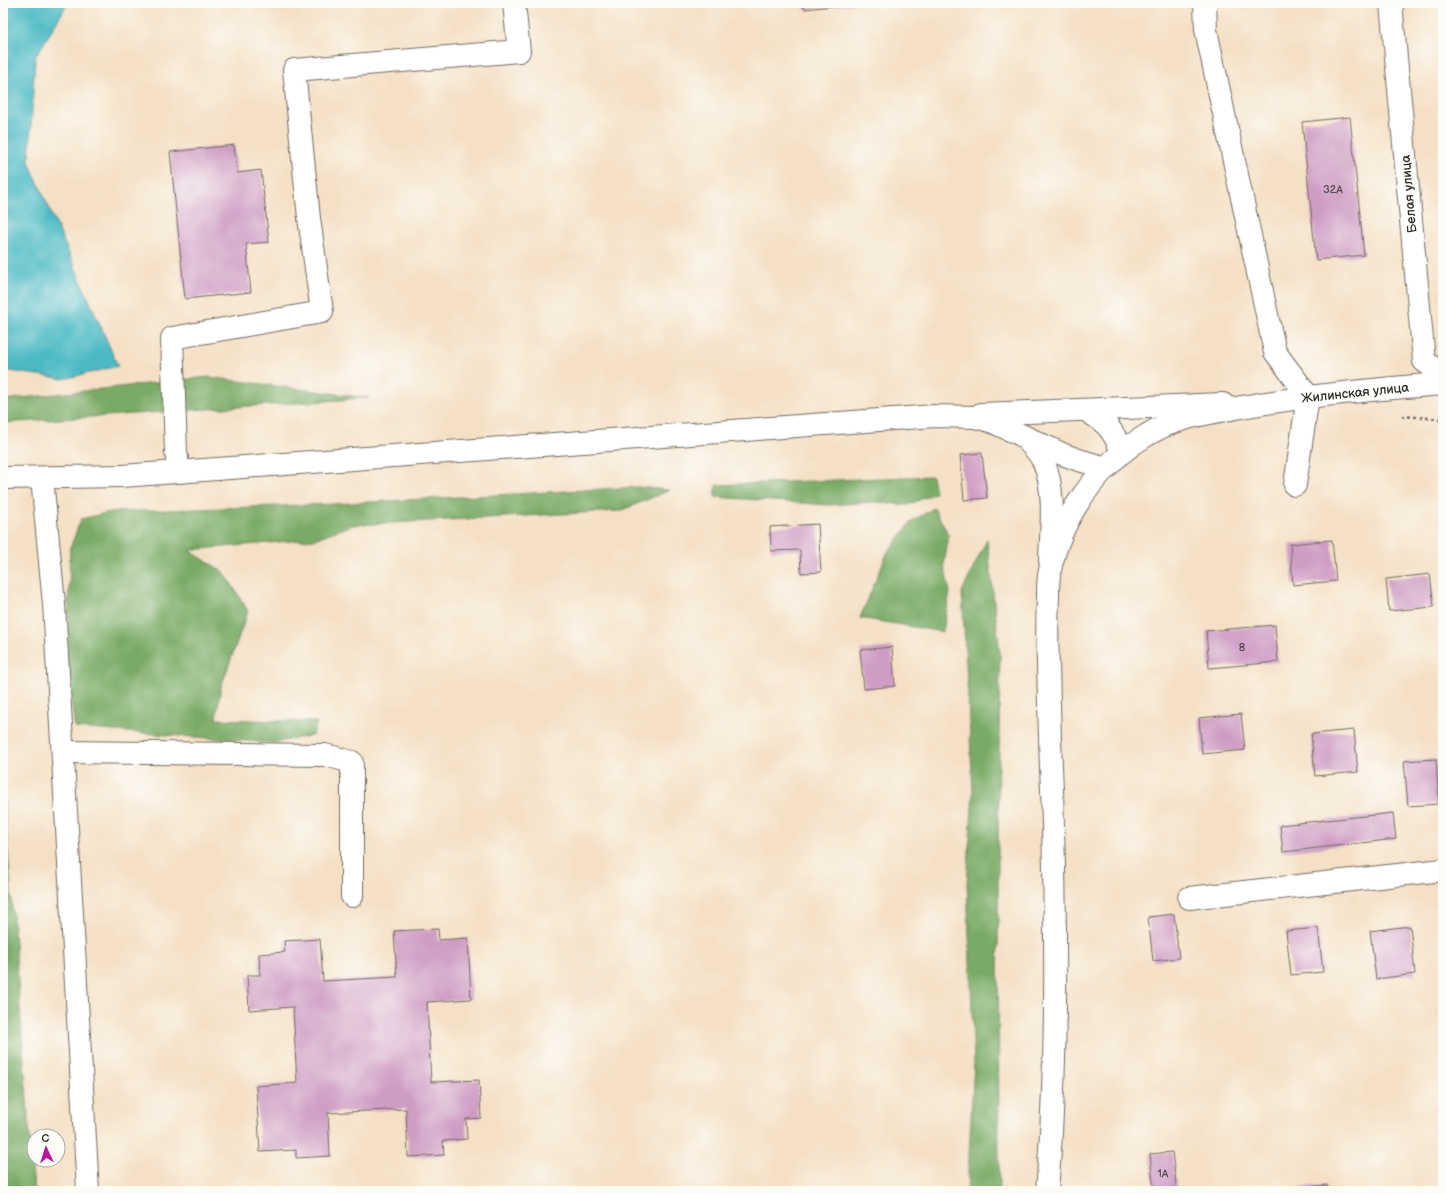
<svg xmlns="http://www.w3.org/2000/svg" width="1446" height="1194" font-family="'Balsamiq Sans',sans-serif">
  <rect width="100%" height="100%" fill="#fdfcf7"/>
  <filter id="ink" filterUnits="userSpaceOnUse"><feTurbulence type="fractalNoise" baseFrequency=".025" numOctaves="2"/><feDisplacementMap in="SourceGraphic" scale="8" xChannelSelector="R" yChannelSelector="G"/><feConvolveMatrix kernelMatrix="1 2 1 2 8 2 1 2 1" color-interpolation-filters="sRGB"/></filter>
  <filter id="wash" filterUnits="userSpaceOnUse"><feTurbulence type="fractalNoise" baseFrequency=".012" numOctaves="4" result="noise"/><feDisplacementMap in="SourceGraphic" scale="16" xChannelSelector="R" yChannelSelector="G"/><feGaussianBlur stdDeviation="0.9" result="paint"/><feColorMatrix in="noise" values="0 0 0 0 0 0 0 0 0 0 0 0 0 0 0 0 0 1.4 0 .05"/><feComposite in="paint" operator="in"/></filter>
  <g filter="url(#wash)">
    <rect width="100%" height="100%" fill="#f4e0c5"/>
    <g fill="#7aab66" stroke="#526b48">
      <path d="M208,377L369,398L3,423V400Z"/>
      <path d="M932,476L935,493L908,505L874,502L828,505L715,497L716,485Z"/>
      <path d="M638,487L670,490L620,511L352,525L314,539L189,550L225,573L248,611L221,687L216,719L317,722L313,735L274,743L75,728L67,674L70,548L81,519L110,512L334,504Z"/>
      <path d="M934,508L949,535L944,565L950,592L943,632L860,618L887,553L912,521Z"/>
      <path d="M987,539L1000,654L998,843L999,1191H967L974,1063L967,884L973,791L962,592Z"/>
      <path d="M3,787L34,1191H3Z"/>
    </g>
    <path fill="#4cbac5" stroke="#3c7278" d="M3,3H68L35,58L29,162L118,366L64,379L3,370Z"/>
    <g id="blocks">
      <g fill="#cf9dc4">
        <path d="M803,3H854V4L804,9Z"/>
        <path d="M1350,117L1364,255L1316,260L1302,122Z"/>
        <path d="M234,145L237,173L261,170L269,242L246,244L251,292L185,299L170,152Z"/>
        <path d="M982,453L987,498L964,500L960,455Z"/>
        <path d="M818,524L821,572L801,573L800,550L771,551L770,527Z"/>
        <path d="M1332,540L1336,581L1293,585L1290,544Z"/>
        <path d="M1430,574L1434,607L1389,611L1386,579Z"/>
        <path d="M1275,625L1278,662L1209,668L1206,631Z"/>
        <path d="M892,647L895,686L864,689L860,650Z"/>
        <path d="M1241,714L1245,750L1202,754L1199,718Z"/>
        <path d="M1354,730L1358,772L1315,776L1311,734Z"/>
        <path d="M1436,759L1439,804L1408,806L1404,761Z"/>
        <path d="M1393,813L1396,839L1283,852L1280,825Z"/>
        <path d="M1174,914L1179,958L1153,961L1148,917Z"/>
        <path d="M1410,926L1415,974L1376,979L1370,931Z"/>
        <path d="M1318,928L1323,972L1291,975L1286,931Z"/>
        <path d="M438,929L439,940L468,938L471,999L427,1002L431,1082L479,1080L481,1118L466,1119L467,1139L443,1141L444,1155L408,1157L406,1109L328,1113L330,1156L296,1158V1150L260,1152L256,1086L297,1083L293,1007L249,1010L247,975H260L259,954L285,952L284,941L320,939L323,981L397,977L394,931Z"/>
        <path d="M1172,1152L1177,1191H1154L1150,1154Z"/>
        <path d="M1327,1185V1191H1288V1189Z"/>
      </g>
    </g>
  </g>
  <g filter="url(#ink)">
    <use href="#blocks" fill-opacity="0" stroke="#716a61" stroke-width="1"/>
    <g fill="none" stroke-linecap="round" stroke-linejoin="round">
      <defs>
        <g id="minor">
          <path d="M1205,3L1206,30L1275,352L1308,396L1295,485"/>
          <path d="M1391,3L1424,361L1443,375"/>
          <path d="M1085,410C1106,422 1113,429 1122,452"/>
          <path d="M981,414L1223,404"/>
          <path d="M1025,438C1032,446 1040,453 1044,463C1056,492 1051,529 1050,561"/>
          <path d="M179,472L176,452L172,338L322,312L309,218L294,70L519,51L514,3"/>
          <path d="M3,478L122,476L934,416L975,417L993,422L1062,454L1079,460L1106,468"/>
          <path d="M42,478L54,604L88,1191"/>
          <path d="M64,752L325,755L352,762V896"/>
          <path d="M1189,898L1443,870"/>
        </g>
        <path id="major" d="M1047,1191C1058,1057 1056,924 1052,790C1050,748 1049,706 1048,663C1047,641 1047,619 1048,597C1048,590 1048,583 1049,575C1059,519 1098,464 1147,435C1174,418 1205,414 1236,408C1304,396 1373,389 1443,384"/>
      </defs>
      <use href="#minor" stroke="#716a61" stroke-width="24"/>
      <use href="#major" stroke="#716a61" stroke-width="24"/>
      <path stroke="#716a61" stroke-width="2.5" stroke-dasharray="3 3" stroke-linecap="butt" d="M1402,416L1443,419"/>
      <use href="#minor" stroke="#fff" stroke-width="22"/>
      <use href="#major" stroke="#fff" stroke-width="22"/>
    </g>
  </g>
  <g text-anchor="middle" stroke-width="3" stroke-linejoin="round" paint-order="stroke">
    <g font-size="11" fill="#544851">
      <text x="1333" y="193">32А</text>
      <text x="1242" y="651">8</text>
      <text x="1163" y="1177">1А</text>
    </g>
    <g font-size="13" fill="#2b2b2b" stroke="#fdfcf7">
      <text transform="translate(1408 194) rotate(-95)" y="5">Белая улица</text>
      <text transform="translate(1355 392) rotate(-6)" y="5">Жилинская улица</text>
    </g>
  </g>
  <rect width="1446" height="1194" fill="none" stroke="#fdfcf7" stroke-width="16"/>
  <g transform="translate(46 1148) rotate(356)"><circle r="19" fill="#fdfcf7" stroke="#a9a8a5"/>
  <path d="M0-3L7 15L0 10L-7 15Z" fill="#b5179e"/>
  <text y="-6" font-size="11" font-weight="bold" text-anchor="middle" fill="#2b2b2b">С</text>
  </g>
</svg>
